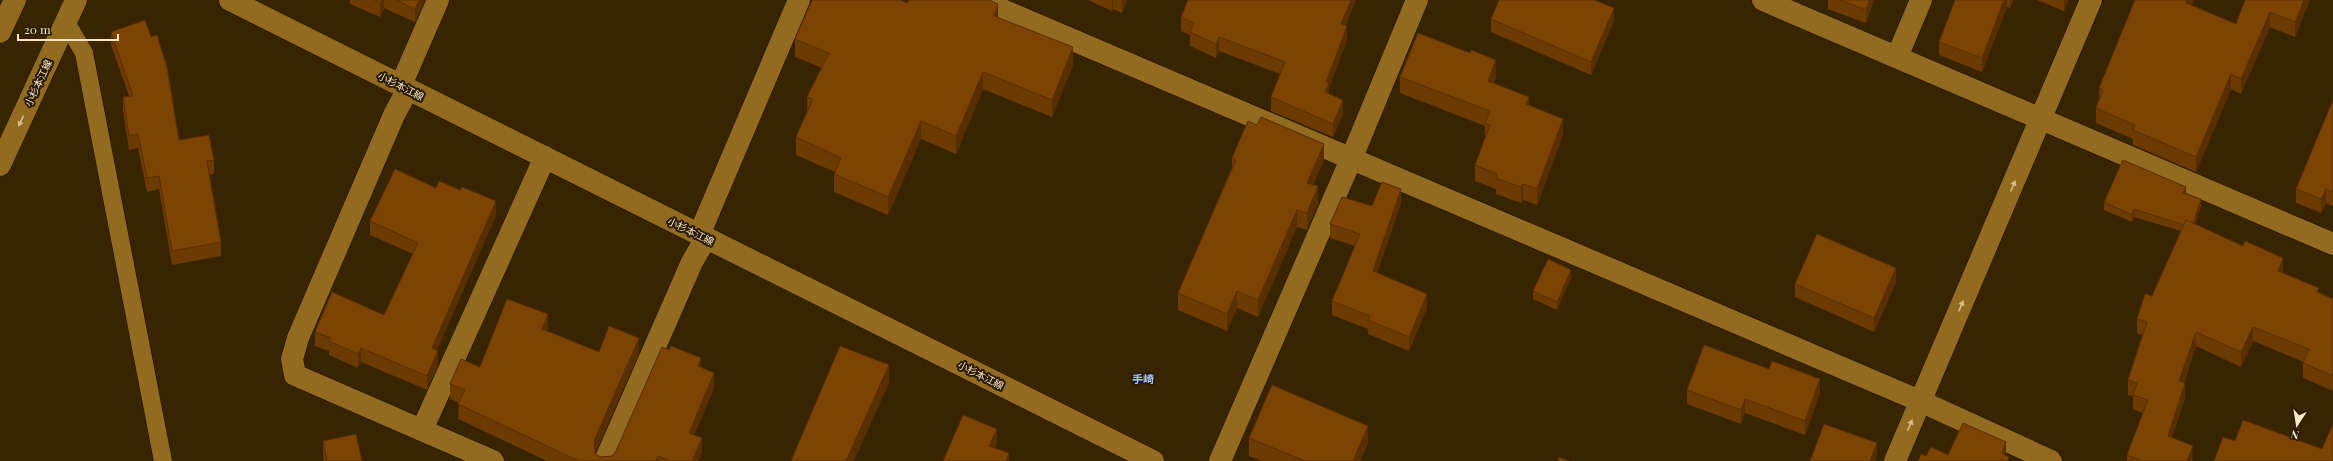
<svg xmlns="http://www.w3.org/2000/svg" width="2333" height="461" font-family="'Playfair Display','Noto Sans JP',serif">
  <rect width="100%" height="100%" fill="#382400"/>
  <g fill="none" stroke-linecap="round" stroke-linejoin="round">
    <defs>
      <path id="service" d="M66,22L84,53L163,461"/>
      <g id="minor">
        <path d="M979,0L1920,401L2051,461"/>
        <path d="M1763,0L2333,244"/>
        <path d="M1897,57L1921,0"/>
        <path d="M401,85L438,0"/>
        <path d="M408,89L394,115L298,338L292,359L295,375L493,461"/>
        <path d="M699,235L799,0"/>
        <path d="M422,430L545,157"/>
        <path d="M605,461L692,262L706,238"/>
        <path d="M1220,461L1352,157L1417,0"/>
        <path d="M1895,461L2091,0"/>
      </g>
      <g id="secondary">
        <path d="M230,0L1153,461"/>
        <path d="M0,32L15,0"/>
        <path d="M0,165L76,0"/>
      </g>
    </defs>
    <use href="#service" stroke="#1a0e00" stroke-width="19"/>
    <use href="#minor" stroke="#1a0e00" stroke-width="23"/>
    <use href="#secondary" stroke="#1a0e00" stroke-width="23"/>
    <use href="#service" stroke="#926a20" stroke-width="18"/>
    <use href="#minor" stroke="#926a20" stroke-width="22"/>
    <use href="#secondary" stroke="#926a20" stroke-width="22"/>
  </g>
  <g fill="#6c3a03">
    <path d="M350,0H425L415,22L384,8L380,17L350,4Z"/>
    <path d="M1088,0H1127L1122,13L1113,9L1112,11Z"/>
    <path d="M1828,0H1874L1866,23L1828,9Z"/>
    <path d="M1955,0H2013L2010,8L2007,7L1982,72L1939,55V42Z"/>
    <path d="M2037,0H2068L2064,11Z"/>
    <path d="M2135,0H2194L2192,5L2236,24L2245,0H2310L2295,37L2270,27L2241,94L2231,89L2196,172L2133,145V139L2096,123V108L2099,99V88Z"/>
    <path d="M907,3L998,17L1073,65L1052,117L983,89L956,154L921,139L888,215L834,192V174L835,172L796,155V137L807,111V97L822,68L795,57V39Z"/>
    <path d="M1181,17L1346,26L1347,40L1329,88V94L1343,114L1333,137L1271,111V97L1280,74L1219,51L1216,58L1190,46V35L1181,31Z"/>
    <path d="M1491,19L1614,21L1591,75L1491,32Z"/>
    <path d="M111,32L179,140L214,160V174L209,175L221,242V256L172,265L159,189L147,192L138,148L129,150L123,111V97L129,96L111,45Z"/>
    <path d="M1496,76L1494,83L1529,106L1563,135L1537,205L1523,200L1521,203L1496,194V189L1475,181V165L1485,137V126L1400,93V77Z"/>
    <path d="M2333,100V206L2326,203L2321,213L2296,203V189Z"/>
    <path d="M1232,158L1324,160L1313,185L1318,203L1307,230L1297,227L1258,317L1237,308L1227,331L1178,310V293L1232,167Z"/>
    <path d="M2186,194L2201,206L2195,225L2319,292L2333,299V391L2303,378V363L2304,362L2253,341L2241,367L2196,346L2184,383L2185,398L2172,437L2193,460L2192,461H2127V455L2143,413L2133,409V396L2128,395V380L2143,335L2137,333V319L2152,296L2181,231L2134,217L2132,222L2104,210V202Z"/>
    <path d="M1401,203L1377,273L1427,308L1409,351L1368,334V329L1332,315V301L1355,246L1330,238V224L1372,206Z"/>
    <path d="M496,215L437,350L438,364L427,390L361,362L358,368L329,355V351L315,346V332L384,315L413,254L370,235V221Z"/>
    <path d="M1571,278L1557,310L1533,299V291Z"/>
    <path d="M1896,282L1874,332L1795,297V284Z"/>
    <path d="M548,329L547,331L599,352L639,353L595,453L600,457L612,456L701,367L714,388L694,435L702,454L698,461H547L458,419L459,403L450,399V384Z"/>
    <path d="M1769,369L1820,393L1805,435L1745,413L1741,424L1687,404V390Z"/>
    <path d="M1249,438L1368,443L1360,461H1262L1249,456Z"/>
    <path d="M323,441L362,461H324L323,455Z"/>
  </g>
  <g fill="#582f02">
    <path d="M382,0H384V8L380,17V3Z"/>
    <path d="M419,0H425L415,22V9Z"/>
    <path d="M1112,0H1113V9L1112,11Z"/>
    <path d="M1122,0H1127L1122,13Z"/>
    <path d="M1351,0H1356L1341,38V24Z"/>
    <path d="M1869,0H1874L1866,23V10Z"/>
    <path d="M2004,0H2007V7L1982,72V58Z"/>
    <path d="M2010,0H2013L2010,8Z"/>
    <path d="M2064,0H2068L2064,11Z"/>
    <path d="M2187,0H2194L2186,18V3Z"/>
    <path d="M2304,0H2310L2295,37V22Z"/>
    <path d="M998,4V22L994,16Z"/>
    <path d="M1614,8V21L1591,75V62Z"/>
    <path d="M2270,12V27L2241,94V79Z"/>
    <path d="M1347,26V40L1329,88V97L1325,92L1326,82Z"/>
    <path d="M1219,37V51L1216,58V44Z"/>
    <path d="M1073,47V65L1052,117V100Z"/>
    <path d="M1496,60V76L1488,97V81Z"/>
    <path d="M983,72V89L956,154V136Z"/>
    <path d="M2231,74V89L2196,172V157Z"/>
    <path d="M1529,97V113L1526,104Z"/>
    <path d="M1343,100V114L1333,137V124Z"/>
    <path d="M1563,119V135L1537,205V189Z"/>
    <path d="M921,121V139L888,215V197Z"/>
    <path d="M1324,144V160L1307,199V183Z"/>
    <path d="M1523,184V200L1521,203V187Z"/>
    <path d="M1318,186V203L1307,230V213Z"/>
    <path d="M2186,187V195L2183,193Z"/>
    <path d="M1401,189V203L1373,285V271Z"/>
    <path d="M2326,189V203L2321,213V199Z"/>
    <path d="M2201,199V206L2192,235V227Z"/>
    <path d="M496,201V215L432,362V348Z"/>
    <path d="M2134,209V217L2132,222V215Z"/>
    <path d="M1297,210V227L1258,317V300Z"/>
    <path d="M2283,258V273L2278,285V271Z"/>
    <path d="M1896,268V282L1874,332V318Z"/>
    <path d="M1571,270V278L1557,310V302Z"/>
    <path d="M1237,291V308L1227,331V314Z"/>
    <path d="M1427,294V308L1409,351V337Z"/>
    <path d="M548,314V329L542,345V329Z"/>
    <path d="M2253,327V341L2241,367V352Z"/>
    <path d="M2196,332V346L2179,396V381Z"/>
    <path d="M639,338V353L594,456V441Z"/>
    <path d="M361,348V362L358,368V354Z"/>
    <path d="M438,351V364L427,390V376Z"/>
    <path d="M701,358V374L698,366Z"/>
    <path d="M889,365V383L854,461H846Z"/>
    <path d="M714,373V388L689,448V433Z"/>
    <path d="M1820,379V393L1805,435V421Z"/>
    <path d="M2185,383V398L2168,450V436Z"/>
    <path d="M1745,399V413L1741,424V410Z"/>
    <path d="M1368,426V443L1360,461H1353Z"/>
    <path d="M997,429V443L989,460V446Z"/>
    <path d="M702,438V454L698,461H692Z"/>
    <path d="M2006,442V458L2002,454Z"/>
    <path d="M1877,443V457L1875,461H1870Z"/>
    <path d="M2193,446L2192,461H2187Z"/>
    <path d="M1009,453V461H1006Z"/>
  </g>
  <g fill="#7d4303" stroke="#582f02">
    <path d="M374,0H382L380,3Z"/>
    <path d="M396,0H419L415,9Z"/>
    <path d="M812,0H901L907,3L909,0H989L998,4L994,16L1073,47L1052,100L983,72L956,136L921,121L888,197L834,174L841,158L796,137L813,99L807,97L829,53L795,39Z"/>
    <path d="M1188,0H1351L1341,24L1347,26L1326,82L1329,83L1325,92L1343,100L1333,124L1271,97L1285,62L1219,37L1216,44L1190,32L1194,23L1181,17Z"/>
    <path d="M1499,0H1594L1614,8L1591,62L1491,19Z"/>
    <path d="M1840,0H1869L1866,10Z"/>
    <path d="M1955,0H2004L1982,58L1939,42Z"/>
    <path d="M2135,0H2187L2186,3L2236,24L2245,0H2304L2295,22L2270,12L2241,79L2231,74L2196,157L2133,130L2135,125L2096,108L2103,90L2099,88Z"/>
    <path d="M145,20L151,37L157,35L167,67L179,140L209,135L214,160L207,161L221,242L172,251L159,176L147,178L138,134L129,136L123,97L133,96L111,32Z"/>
    <path d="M1418,33L1470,53L1471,50L1496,60L1488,81L1529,97L1526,104L1563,119L1537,189L1523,184L1521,187L1496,178L1497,174L1475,165L1490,125L1485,123L1490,111L1400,77Z"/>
    <path d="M2333,100V192L2326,189L2321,199L2296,189Z"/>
    <path d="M1261,117L1324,144L1307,183L1318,186L1307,213L1297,210L1258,300L1237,291L1227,314L1178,293L1236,160L1232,158L1248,121L1257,125Z"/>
    <path d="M2123,160L2186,187L2183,193L2201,199L2193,224L2186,220L2184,225L2134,209L2132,215L2104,202Z"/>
    <path d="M395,169L436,188L439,181L460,190L462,187L496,201L432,348L438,351L427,376L361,348L358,354L329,341L331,338L315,332L332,292L384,315L418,243L370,221Z"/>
    <path d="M1382,182L1401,189L1373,271L1427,294L1409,337L1368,320L1370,316L1332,301L1360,234L1330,224L1342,197L1372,206Z"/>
    <path d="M2186,220L2243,246L2245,241L2283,258L2278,271L2319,288L2317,292L2333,299V376L2303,363L2309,349L2253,327L2241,352L2196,332L2179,381L2185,383L2168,436L2193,446L2187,461H2142L2127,455L2148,400L2133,395L2137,383L2128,380L2147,322L2137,319L2145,294L2152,296Z"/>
    <path d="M1817,234L1896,268L1874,318L1795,284Z"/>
    <path d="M1548,259L1571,270L1557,302L1533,291Z"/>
    <path d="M507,299L548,314L542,329L599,352L609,326L639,338L594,441L595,453L600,457L612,456L616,451L662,347L669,350L671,346L701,358L698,366L714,373L689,433L702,438L692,461H670L658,456L656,461H579L458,404L465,390L450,384L461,359L480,367Z"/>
    <path d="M1704,345L1769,369L1772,361L1820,379L1805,421L1745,399L1741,410L1687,390Z"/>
    <path d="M840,346L889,365L846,461H791Z"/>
    <path d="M1272,385L1368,426L1353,461H1305L1249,438Z"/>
    <path d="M963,415L997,429L989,446L1009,453L1006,461H943Z"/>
    <path d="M2243,420L2322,449L2333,424V461H2214L2223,437L2235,441Z"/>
    <path d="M1963,423L2006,442L2002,454L2009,457L2008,461H1918L1921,454L1926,456L1931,447L1948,455Z"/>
    <path d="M1824,424L1877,443L1870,461H1810Z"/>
    <path d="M356,434L362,461H327L323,441Z"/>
    <path d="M1559,457L1569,461H1558Z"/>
  </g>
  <defs><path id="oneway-solid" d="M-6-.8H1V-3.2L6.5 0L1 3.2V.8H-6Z"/></defs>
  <g fill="#d7bb8b">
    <use href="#oneway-solid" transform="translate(21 121) rotate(115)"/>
    <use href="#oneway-solid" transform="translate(2013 186) rotate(-67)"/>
    <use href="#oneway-solid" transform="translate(1961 306) rotate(-67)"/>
    <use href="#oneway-solid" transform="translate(1910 425) rotate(-67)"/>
  </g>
  <g text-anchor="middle" stroke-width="4" stroke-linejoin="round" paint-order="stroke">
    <g font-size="10" fill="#fce6c4" stroke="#291c06">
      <text transform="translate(38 83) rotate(-65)" y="4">小杉本江線</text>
      <text transform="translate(401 86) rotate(27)" y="4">小杉本江線</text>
      <text transform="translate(691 231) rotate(26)" y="4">小杉本江線</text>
      <text transform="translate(981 375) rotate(27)" y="4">小杉本江線</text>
    </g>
    <g font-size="11" font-weight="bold" fill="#a5c6f8" stroke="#291c06">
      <text x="1143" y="383">手崎</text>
    </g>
  </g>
  <g transform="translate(2297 425) rotate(192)" stroke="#291c06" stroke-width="3" paint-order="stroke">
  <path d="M0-3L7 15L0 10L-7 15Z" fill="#fce6c4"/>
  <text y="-6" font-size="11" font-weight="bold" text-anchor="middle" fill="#fce6c4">N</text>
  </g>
  <path d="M18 34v6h100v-6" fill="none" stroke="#fce6c4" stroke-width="2"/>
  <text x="24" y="34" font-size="12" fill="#fce6c4" stroke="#291c06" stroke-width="3" paint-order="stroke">20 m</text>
</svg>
